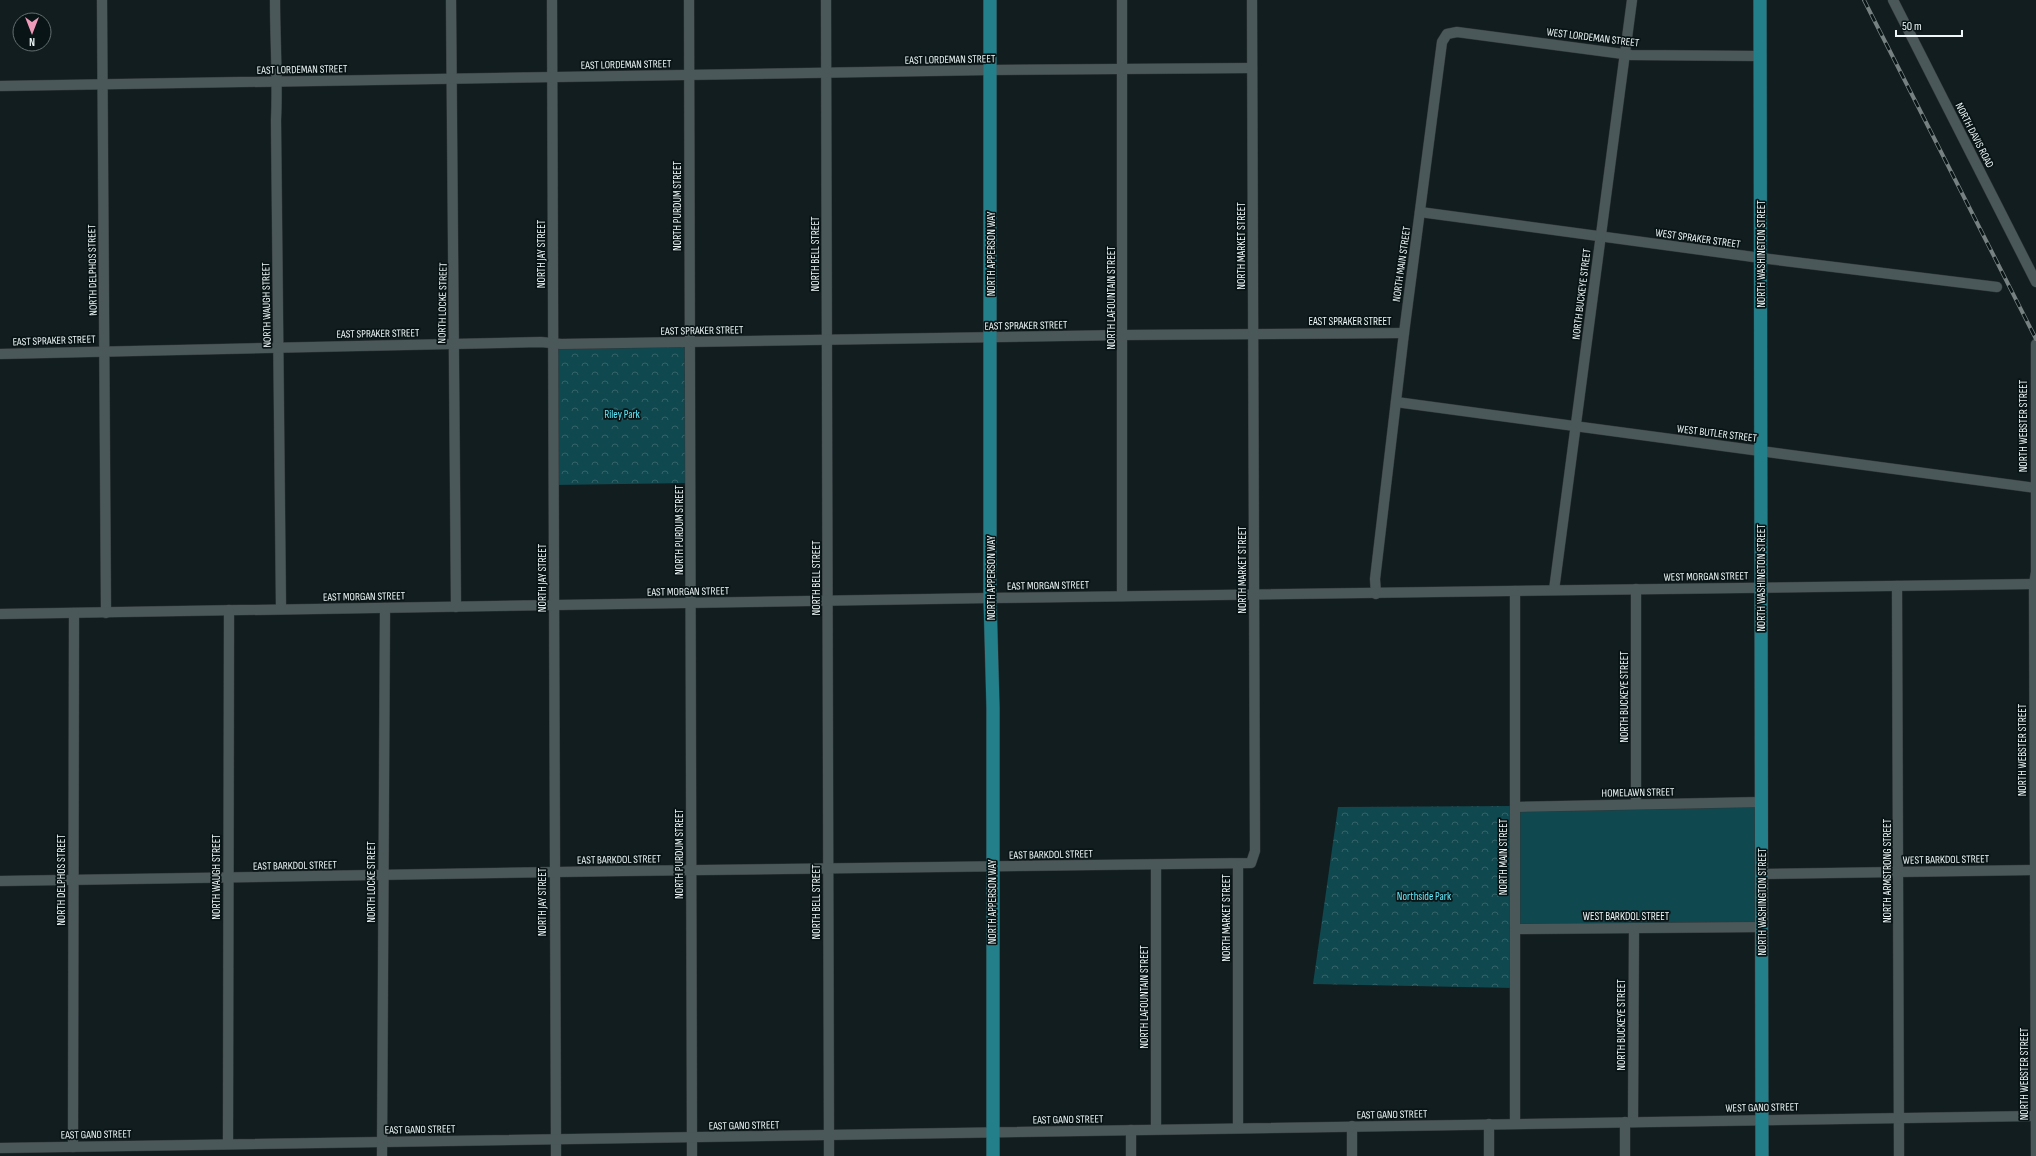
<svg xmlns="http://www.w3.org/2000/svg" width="2036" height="1156" font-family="'Sofia Sans Condensed',sans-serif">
  <defs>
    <pattern id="park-crowns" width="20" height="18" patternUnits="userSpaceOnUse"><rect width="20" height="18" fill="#10484f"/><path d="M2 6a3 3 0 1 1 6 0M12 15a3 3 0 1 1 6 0" fill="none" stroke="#336369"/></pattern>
  </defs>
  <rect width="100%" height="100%" fill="#111d1f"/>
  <path fill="#10484f" d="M1762,802V927L1515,929V807Z"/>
  <g fill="url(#park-crowns)">
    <path d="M690,342L691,483L553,485V344Z"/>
    <path d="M1515,806V988L1313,984L1338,807Z"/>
  </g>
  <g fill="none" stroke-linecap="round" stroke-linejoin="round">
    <defs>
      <g id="minor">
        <path d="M102,0L106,613"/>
        <path d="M275,0C275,40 278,80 276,120L281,609"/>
        <path d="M451,0L456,607"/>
        <path d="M552,0L556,1156"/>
        <path d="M689,0L692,1156"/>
        <path d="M826,0L829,1156"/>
        <path d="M1122,0V596"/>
        <path d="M1893,0L2036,282"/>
        <path d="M0,86L990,70L1252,68"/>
        <path d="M1420,212L1761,258L1997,287"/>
        <path d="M0,354L541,342L561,344L1123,335L1404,333"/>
        <path d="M1396,402L2036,488"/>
        <path d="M1897,586L1899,1156"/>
        <path d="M1636,589V804"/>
        <path d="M1554,590L1632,0"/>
        <path d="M1515,591V1123"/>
        <path d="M1376,594L1375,579L1404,333L1442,42L1447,34L1457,32L1631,55L1760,56"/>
        <path d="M0,614L990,598L2036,584"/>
        <path d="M1515,807L1762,802"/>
        <path d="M1156,865V1129"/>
        <path d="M1762,874L2035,870"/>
        <path d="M0,881L623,871L1251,863L1255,851L1252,0"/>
        <path d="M1515,929L1762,927"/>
        <path d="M1633,1122L1634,928"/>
        <path d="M1352,1126V1156"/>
        <path d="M1238,1127V865"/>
        <path d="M1131,1130V1156"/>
        <path d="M228,1144L229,610"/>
        <path d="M73,1147L74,613"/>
        <path d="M0,1148L2036,1116"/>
        <path d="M382,1156L385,608"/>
        <path d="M1489,1156V1124"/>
        <path d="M1625,1156V1122"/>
        <path d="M2036,1156L2034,584L2036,572V344"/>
      </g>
      <g id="major">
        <path d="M990,0V598L993,708V1156"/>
        <path d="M1760,0L1762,1156"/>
      </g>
    </defs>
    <use href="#minor" stroke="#303739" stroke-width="11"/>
    <use href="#major" stroke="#303739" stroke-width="14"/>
    <use href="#minor" stroke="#4b585a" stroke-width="10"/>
    <use href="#major" stroke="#23808b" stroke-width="13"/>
    <defs>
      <path id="rail" d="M1864,0L2036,339"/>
    </defs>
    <use href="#rail" stroke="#778182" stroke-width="4"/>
    <use href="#rail" stroke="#081415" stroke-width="2.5" stroke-dasharray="8" stroke-linecap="butt"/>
  </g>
  <g text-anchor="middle" stroke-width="3.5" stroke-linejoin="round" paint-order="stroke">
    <g font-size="11" fill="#eef6f7" stroke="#081415">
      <text transform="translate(1593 37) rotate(7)" y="4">WEST LORDEMAN STREET</text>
      <text transform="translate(950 59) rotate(-1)" y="4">EAST LORDEMAN STREET</text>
      <text transform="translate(626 64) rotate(-1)" y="4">EAST LORDEMAN STREET</text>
      <text transform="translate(302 69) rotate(-1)" y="4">EAST LORDEMAN STREET</text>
      <text transform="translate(1975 135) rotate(63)" y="4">NORTH DAVIS ROAD</text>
      <text transform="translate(677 206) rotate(-90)" y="4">NORTH PURDUM STREET</text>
      <text transform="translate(1698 238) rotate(8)" y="4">WEST SPRAKER STREET</text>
      <text transform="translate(1241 246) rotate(-90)" y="4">NORTH MARKET STREET</text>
      <text transform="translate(541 254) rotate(-90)" y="4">NORTH JAY STREET</text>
      <text transform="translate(815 254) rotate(-90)" y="4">NORTH BELL STREET</text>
      <text transform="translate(991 254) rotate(-90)" y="4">NORTH APPERSON WAY</text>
      <text transform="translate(1761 254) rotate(-90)" y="4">NORTH WASHINGTON STREET</text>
      <text transform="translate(1401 264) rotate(-82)" y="4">NORTH MAIN STREET</text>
      <text transform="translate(92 270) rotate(-91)" y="4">NORTH DELPHOS STREET</text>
      <text transform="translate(1581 294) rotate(-83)" y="4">NORTH BUCKEYE STREET</text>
      <text transform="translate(1111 298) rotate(-90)" y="4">NORTH LAFOUNTAIN STREET</text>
      <text transform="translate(442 303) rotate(-89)" y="4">NORTH LOCKE STREET</text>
      <text transform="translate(266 305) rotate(-91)" y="4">NORTH WAUGH STREET</text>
      <text x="1350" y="325">EAST SPRAKER STREET</text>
      <text transform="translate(1026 325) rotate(-1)" y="4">EAST SPRAKER STREET</text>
      <text transform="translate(702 330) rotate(-1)" y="4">EAST SPRAKER STREET</text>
      <text transform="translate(378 333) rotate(-1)" y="4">EAST SPRAKER STREET</text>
      <text transform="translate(54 340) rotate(-2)" y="4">EAST SPRAKER STREET</text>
      <text transform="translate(2023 426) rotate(-90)" y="4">NORTH WEBSTER STREET</text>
      <text transform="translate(1717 433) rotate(7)" y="4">WEST BUTLER STREET</text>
      <text transform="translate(679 530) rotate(-90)" y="4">NORTH PURDUM STREET</text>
      <text transform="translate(1242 570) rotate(-90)" y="4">NORTH MARKET STREET</text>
      <text transform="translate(1706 576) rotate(-1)" y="4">WEST MORGAN STREET</text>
      <text transform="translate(542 578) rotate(-90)" y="4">NORTH JAY STREET</text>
      <text transform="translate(816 578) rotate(-90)" y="4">NORTH BELL STREET</text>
      <text transform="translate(991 578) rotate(-90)" y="4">NORTH APPERSON WAY</text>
      <text transform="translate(1761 578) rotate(-90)" y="4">NORTH WASHINGTON STREET</text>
      <text transform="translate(1048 585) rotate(-1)" y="4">EAST MORGAN STREET</text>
      <text transform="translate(688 591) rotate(-1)" y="4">EAST MORGAN STREET</text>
      <text transform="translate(364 596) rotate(-1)" y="4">EAST MORGAN STREET</text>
      <text transform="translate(1624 697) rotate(-90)" y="4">NORTH BUCKEYE STREET</text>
      <text transform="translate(2022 750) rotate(-90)" y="4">NORTH WEBSTER STREET</text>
      <text transform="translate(1638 792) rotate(-1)" y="4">HOMELAWN STREET</text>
      <text transform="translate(679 854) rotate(-90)" y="4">NORTH PURDUM STREET</text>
      <text transform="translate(1051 854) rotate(-1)" y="4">EAST BARKDOL STREET</text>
      <text transform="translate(1503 857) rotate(-90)" y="4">NORTH MAIN STREET</text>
      <text transform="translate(619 859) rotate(-1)" y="4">EAST BARKDOL STREET</text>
      <text transform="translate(1946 859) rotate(-1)" y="4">WEST BARKDOL STREET</text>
      <text transform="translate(295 865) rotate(-1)" y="4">EAST BARKDOL STREET</text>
      <text transform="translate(1887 871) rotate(-90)" y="4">NORTH ARMSTRONG STREET</text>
      <text transform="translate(216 877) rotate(-90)" y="4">NORTH WAUGH STREET</text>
      <text transform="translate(61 880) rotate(-90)" y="4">NORTH DELPHOS STREET</text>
      <text transform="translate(371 882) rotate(-90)" y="4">NORTH LOCKE STREET</text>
      <text transform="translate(542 902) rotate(-90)" y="4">NORTH JAY STREET</text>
      <text transform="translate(816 902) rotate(-90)" y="4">NORTH BELL STREET</text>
      <text transform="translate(992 902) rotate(-90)" y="4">NORTH APPERSON WAY</text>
      <text transform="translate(1762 902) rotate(-90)" y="4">NORTH WASHINGTON STREET</text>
      <text x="1626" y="920">WEST BARKDOL STREET</text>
      <text transform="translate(1226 918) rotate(-90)" y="4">NORTH MARKET STREET</text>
      <text transform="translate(1144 997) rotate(-90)" y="4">NORTH LAFOUNTAIN STREET</text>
      <text transform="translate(1621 1025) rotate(-90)" y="4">NORTH BUCKEYE STREET</text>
      <text transform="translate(2024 1074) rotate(-90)" y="4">NORTH WEBSTER STREET</text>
      <text transform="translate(1762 1107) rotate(-1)" y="4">WEST GANO STREET</text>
      <text transform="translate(1392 1114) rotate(-1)" y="4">EAST GANO STREET</text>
      <text transform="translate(1068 1119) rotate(-1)" y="4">EAST GANO STREET</text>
      <text transform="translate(744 1125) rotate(-1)" y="4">EAST GANO STREET</text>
      <text transform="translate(420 1129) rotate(-1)" y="4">EAST GANO STREET</text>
      <text transform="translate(96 1134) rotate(-1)" y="4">EAST GANO STREET</text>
    </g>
    <g font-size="11" fill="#60e7f9" stroke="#081415">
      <text x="622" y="418">Riley Park</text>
      <text x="1424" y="900">Northside Park</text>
    </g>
  </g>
  <g transform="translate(32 32) rotate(180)"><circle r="19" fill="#081415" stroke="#646e6f"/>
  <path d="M0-3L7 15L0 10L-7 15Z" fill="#ef9ab8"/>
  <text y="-6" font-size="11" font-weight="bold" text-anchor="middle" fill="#eef6f7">N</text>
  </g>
  <path d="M1896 30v6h66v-6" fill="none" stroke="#eef6f7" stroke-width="2"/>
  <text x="1902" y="30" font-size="12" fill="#eef6f7" stroke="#081415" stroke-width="3" paint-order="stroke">50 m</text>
</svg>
